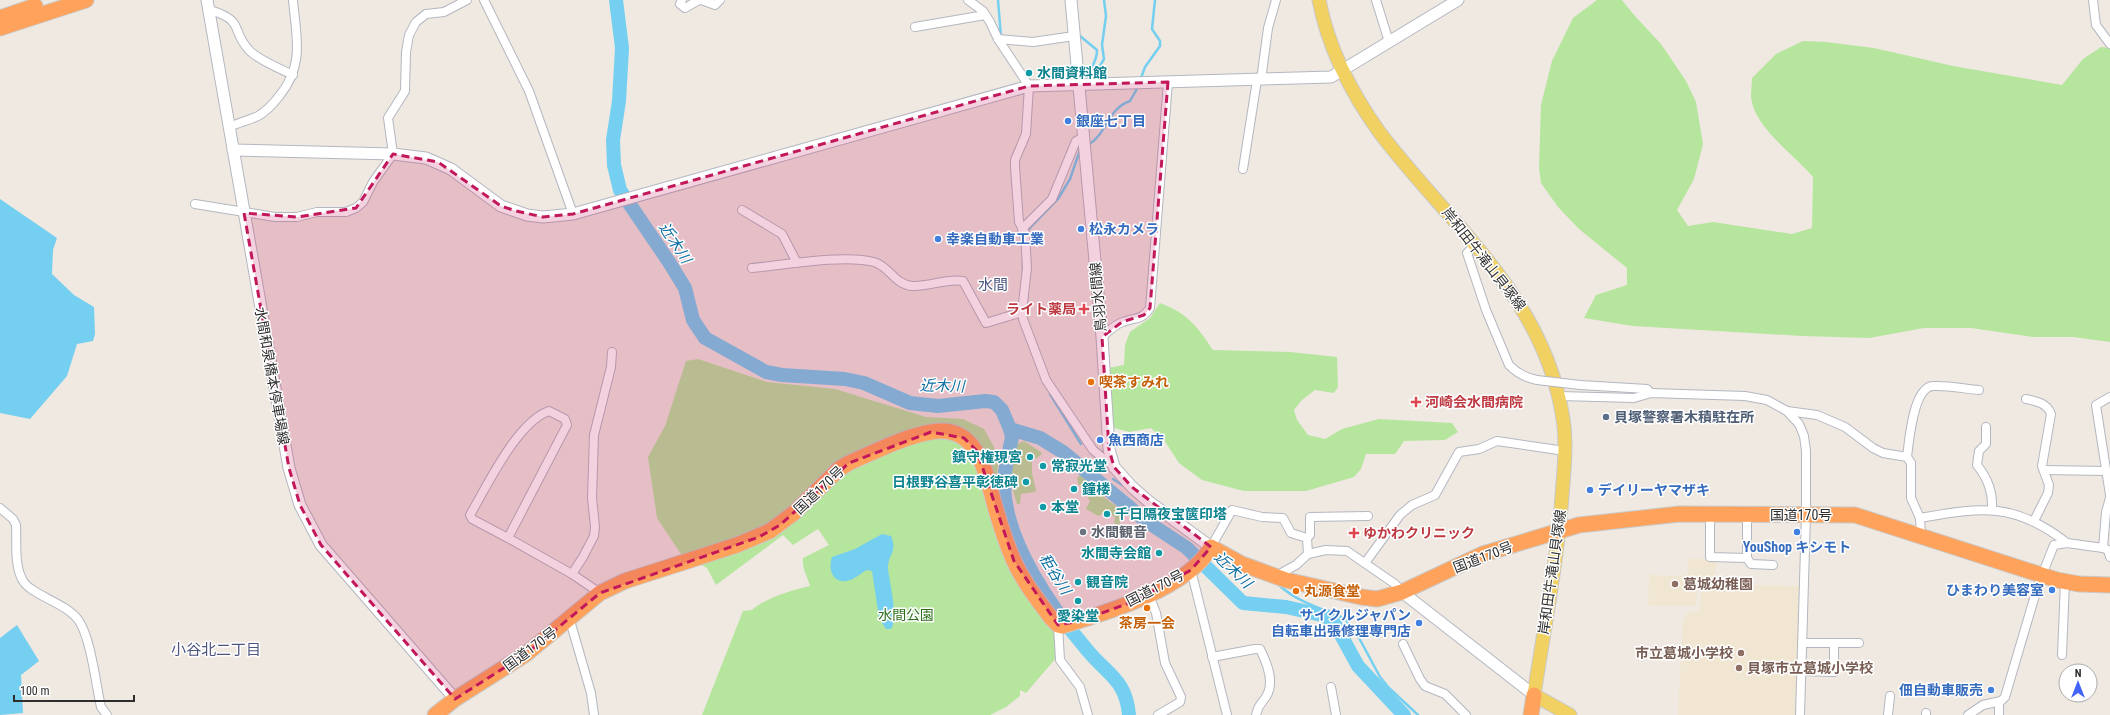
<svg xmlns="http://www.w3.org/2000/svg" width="2110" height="715" font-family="'Roboto Condensed','Noto Sans JP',sans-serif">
  <rect width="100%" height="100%" fill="#efe9e1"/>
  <g fill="#f0e6d1">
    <path d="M1688,559H1717L1714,580H1705L1697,588L1696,606L1648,605L1649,575L1680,576L1688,574Z"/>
    <path d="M1707,584L1800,586L1795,715H1678L1683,621L1687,613L1700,610L1701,590Z"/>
  </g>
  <g fill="#b6e59e">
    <path d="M1597,0H1622L1634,15L1661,44L1686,81L1696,102L1703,144L1694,179L1677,210L1688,226L1713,222L1792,234L1812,228L1813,177C1794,154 1754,128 1751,97C1751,91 1752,84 1752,78L1776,54L1803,41L1826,42L1874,48L1953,66L2062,85L2083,59L2101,47L2110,48V342L2073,337H2033L1971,328H1924L1869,338L1802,336L1633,326L1584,318L1596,295L1627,285V268L1579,229L1558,207L1541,183L1539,168L1541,105L1552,61L1573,18Z"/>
    <path d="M1160,303C1187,313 1197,326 1213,350L1290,352L1337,357L1338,387L1334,393L1315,390L1302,400L1294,410L1297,420L1308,435L1325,439L1342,429L1379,419L1452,423L1458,432L1445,440L1404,441L1395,454H1366L1361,469L1354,477L1306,491H1244L1202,480L1179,463L1164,440L1151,428L1129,432L1111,427L1108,368L1124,365L1125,345L1130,332L1150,318Z"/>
    <path d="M698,359L767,382L835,389L926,417L963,419L984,429L999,456L996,488L1010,564L1056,631V658L1026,693L1020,690V696L1006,707L990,715H702L743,611L752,610C765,598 793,590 810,586C807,575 802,570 803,558L829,545L818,529L793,545L783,535L716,585L707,568L681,554L657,518L648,457L665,426L686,361Z"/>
    <path d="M1024,441L1041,452L1042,454L1037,458L1032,459V473L1036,490L1035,492L1021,494L1020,504H1017L1009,477L1017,444Z"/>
    <path d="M1080,475L1086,477L1105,498L1116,506L1122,517L1119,525L1114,523L1115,517C1108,512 1104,513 1098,516L1086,509L1090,501L1078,483L1077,478Z"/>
  </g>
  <g fill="#75cff0">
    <path d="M0,199L57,238L53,250L52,274L74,295L94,307L95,334L93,341L77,344L67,376L30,419L0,413Z"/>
    <path d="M882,534L891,536C898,552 888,554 888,568C889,581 899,619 891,629H886L879,618L872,571L867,570C861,573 854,580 847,581C832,583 828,569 832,557L855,549Z"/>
    <path d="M17,625L39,661L21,675L23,713L0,715V638Z"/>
  </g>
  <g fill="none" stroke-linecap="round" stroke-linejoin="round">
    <g stroke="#75cff0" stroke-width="2.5">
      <path d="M998,0L1001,37"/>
      <path d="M1080,36L1097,50C1097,64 1089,68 1087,80"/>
      <path d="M1141,78L1145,67L1160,46V41L1152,29L1155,0"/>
      <path d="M1087,80L1097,71L1104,59L1102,45L1106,16L1104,0"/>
      <path d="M1088,145C1108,133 1107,109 1130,101L1138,87"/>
      <path d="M1019,229L1021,238"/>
      <path d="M1028,230L1058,199L1070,179L1080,150"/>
      <path d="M1021,238L1022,246"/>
      <path d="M1023,258V273"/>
      <path d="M1050,394L1081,444"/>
      <path d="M1113,479L1122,485"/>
      <path d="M1280,586C1299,603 1323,609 1346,619L1350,628L1358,636L1380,677L1389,688L1418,715"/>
    </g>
    <g stroke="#75cff0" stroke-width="14">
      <path d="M616,0L622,48L619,101L613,140L614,165L620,190L669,262L685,288L693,320L705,338L766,372L782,375L845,379L864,383L910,403L938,406L985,401L994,402L1002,410L1010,429L1012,437C1009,453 1004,469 1004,485C1005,542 1052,609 1088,651C1108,675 1126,680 1129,715"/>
      <path d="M1010,429L1040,438L1063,452L1146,521L1187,548L1243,603L1286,607L1326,616L1335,624L1358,666L1404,715"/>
    </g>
    <defs>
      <g id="street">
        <path d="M484,0L529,91L573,214"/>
        <path d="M682,0L680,4L685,8L699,0"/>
        <path d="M701,0L715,5L720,0"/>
        <path d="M968,0L983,11L990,22L998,39L1029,86L1026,134L1015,160V167L1019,222L1025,233L1027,268L1022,312L1023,319L1046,380L1093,450L1114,467"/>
        <path d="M1376,0L1389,42"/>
        <path d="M2093,0L2096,25L2110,44"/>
        <path d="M210,10C246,21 230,30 249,50C258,60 281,69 293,75"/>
        <path d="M915,27L985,15"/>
        <path d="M998,39L1033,42L1074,36"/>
        <path d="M1261,80L1268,28L1276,0"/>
        <path d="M229,127C238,123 249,120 258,116C267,111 274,103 280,95C305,64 296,36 293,0"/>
        <path d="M1243,169L1257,80"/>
        <path d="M195,204L275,217H297L317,212H346L356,208L363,202L373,182L393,154L388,118L405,91L406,52L409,35L416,22L426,14L444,12L467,0"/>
        <path d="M742,210L782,234L797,263"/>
        <path d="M1022,229L1052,199L1076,141L1084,137"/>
        <path d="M1475,245L1467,253L1486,310L1509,365C1517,373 1526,378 1537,380"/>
        <path d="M752,268C783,265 845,254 874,262C889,266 894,284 912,286C929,287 947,278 963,281L986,323L1022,312"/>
        <path d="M1102,337C1108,332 1115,324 1123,322C1136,317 1141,321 1150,308L1168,82"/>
        <path d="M1580,385L1647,389L1651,393"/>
        <path d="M1559,396L1634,398L1651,393L1745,396L1767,400L1787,411L1799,424L1804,436L1806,451V515L1800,715"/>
        <path d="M2110,397L2096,405L2110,495"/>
        <path d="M2026,399C2036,401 2047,403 2051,414L2042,466L2049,485L2048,493L2034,521"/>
        <path d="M549,411L565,419L567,425L508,538L472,519L470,515C487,486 517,422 549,411Z"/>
        <path d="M1787,411L1817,415L1845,427L1873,448L1883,453L1907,457L1911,463V498L1920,518L1921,535"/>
        <path d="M1986,427V444L1979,451L1977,465C1988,479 1993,492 1992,510"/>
        <path d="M1907,457C1909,442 1913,387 1933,386C1948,385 1965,389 1979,390"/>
        <path d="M2044,470L2106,471"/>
        <path d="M0,508L13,519L16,525C17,541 14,564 22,579C29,595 66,602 79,621C91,639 96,685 101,707L107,715"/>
        <path d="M1710,514V557L1747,558"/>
        <path d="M1747,514V558L1751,564L1773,565"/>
        <path d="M1920,518C1982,507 2015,502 2067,543"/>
        <path d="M508,538L572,574L600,593"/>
        <path d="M1307,538L1310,535V517L1368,516"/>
        <path d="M1211,547L1232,510L1262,517L1283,518L1291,533L1307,538L1308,554"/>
        <path d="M2103,548L2108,550L2110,557"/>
        <path d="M1365,563L1400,515L1412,505L1435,495L1459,452L1479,449L1497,441L1565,451"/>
        <path d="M1191,570L1227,715"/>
        <path d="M572,574L583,557L594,536L595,527L592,498L594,435L611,367L612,352"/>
        <path d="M2042,575L2054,545L2067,543L2103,548L2106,512L2110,498"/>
        <path d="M1276,576L1296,565L1308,554L1326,550L1347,551L1395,584L1402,592"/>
        <path d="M1149,595L1156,613L1165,663L1181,697L1180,702L1158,715"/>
        <path d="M569,617L591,693L594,715"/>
        <path d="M1058,625L1060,660L1080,687L1088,715"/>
        <path d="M1802,643H1859"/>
        <path d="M1403,644L1420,679L1425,686L1445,694L1466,715"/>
        <path d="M2062,655L2065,582"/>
        <path d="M1212,657L1255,649H1260C1266,661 1274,679 1268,693C1264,703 1259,701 1256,715"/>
        <path d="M1801,671L1834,672V643"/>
        <path d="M1331,687L1336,715"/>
        <path d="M1999,702V715"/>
        <path d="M1926,713V715"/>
        <path d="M1888,715L1890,696"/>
        <path d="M1968,715L1983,705L2001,701L2005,697L2041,575"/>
      </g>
      <g id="secondary">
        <path d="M207,0L289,468L300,505L321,545L455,699"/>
        <path d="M1071,0L1102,337L1109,449L1114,467L1132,487L1148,501L1211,547"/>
        <path d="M233,150L393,154L426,158L451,169L501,206L527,215L543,217L573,214L1029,86L1331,77L1458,0"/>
        <path d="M1402,592L1534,695"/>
      </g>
      <path id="primary" d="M1319,0C1328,47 1352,94 1380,133C1450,225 1545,297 1563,419C1567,444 1564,470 1562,496C1557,563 1544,629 1534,695L1570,715"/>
      <g id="highway">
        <path d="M0,18L35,6"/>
        <path d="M0,28L86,0"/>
        <path d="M435,715L455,699L526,654L600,593L625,581L737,545L770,531L794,513L839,469L849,463C874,452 903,437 931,432C980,423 986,477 996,510C1001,527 1006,543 1013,559C1022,580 1037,599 1051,618L1058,625L1062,626C1105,613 1188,589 1211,547L1242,564L1286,580L1361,597L1377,599L1402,592L1483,554L1579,525L1679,514L1855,515L2057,580L2079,584L2110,585"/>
        <path d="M1531,715L1534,695"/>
      </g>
    </defs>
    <use href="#street" stroke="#b4b7c1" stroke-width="10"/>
    <use href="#secondary" stroke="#b4b7c1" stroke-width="13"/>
    <use href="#primary" stroke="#c9c9c9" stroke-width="15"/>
    <use href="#highway" stroke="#c9c9c9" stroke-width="17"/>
    <use href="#street" stroke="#fff" stroke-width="8"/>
    <use href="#secondary" stroke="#fff" stroke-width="11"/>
    <use href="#primary" stroke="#f2d163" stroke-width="13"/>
    <use href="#highway" stroke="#ffa35c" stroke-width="15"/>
    <defs>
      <path id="street-bridge" d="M1537,380L1580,385"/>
    </defs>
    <use href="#street-bridge" stroke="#b4b7c1" stroke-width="10" stroke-linecap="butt"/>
    <use href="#street-bridge" stroke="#fff" stroke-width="8"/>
  </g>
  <path fill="#c2185b" fill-opacity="0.2" stroke="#c2185b" stroke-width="3" stroke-dasharray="8 5" stroke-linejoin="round" d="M1168,82L1150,308L1144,315L1122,322L1102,337L1109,449L1114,467L1132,487L1211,547L1191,570L1135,601L1080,621L1058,625L1014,561L977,451L964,438L931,432L849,463L780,525L759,537L600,593L526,654L455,699L321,545L300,505L289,468L244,213L297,217L356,208L393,154L438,162L501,206L516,211L543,217L573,214L1029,86Z"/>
  <g fill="#0f9aa8" stroke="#fff" stroke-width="1.5">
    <circle cx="1029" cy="73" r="4"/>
    <circle cx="1030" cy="457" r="4"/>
    <circle cx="1043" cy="466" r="4"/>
    <circle cx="1026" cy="482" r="4"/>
    <circle cx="1074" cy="489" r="4"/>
    <circle cx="1043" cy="507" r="4"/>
    <circle cx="1107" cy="514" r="4"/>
    <circle cx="1159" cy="553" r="4"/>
    <circle cx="1078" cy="582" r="4"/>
    <circle cx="1078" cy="601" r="4"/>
  </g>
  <g fill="#3f7fe0" stroke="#fff" stroke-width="1.5">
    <circle cx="1068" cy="121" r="4"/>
    <circle cx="1081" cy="229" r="4"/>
    <circle cx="938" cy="239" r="4"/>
    <circle cx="1100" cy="440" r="4"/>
    <circle cx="1590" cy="490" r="4"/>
    <circle cx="1797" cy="532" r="4"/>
    <circle cx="2052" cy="590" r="4"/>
    <circle cx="1419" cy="623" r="4"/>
    <circle cx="1991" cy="690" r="4"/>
  </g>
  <g fill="#e0444e" stroke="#fff" stroke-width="1.5">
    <path d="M1082 303h4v4h4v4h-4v4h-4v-4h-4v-4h4z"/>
    <path d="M1414 396h4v4h4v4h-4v4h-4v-4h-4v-4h4z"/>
    <path d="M1352 527h4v4h4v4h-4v4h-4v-4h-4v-4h4z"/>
  </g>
  <g fill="#e8710a" stroke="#fff" stroke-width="1.5">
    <circle cx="1091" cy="382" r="4"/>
    <circle cx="1296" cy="591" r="4"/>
    <circle cx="1147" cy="608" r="4"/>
  </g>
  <circle fill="#5c6f8a" stroke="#fff" stroke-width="1.5" cx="1606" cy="417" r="4"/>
  <circle fill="#6b7280" stroke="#fff" stroke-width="1.5" cx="1083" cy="532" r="4"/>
  <g fill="#8d6e63" stroke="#fff" stroke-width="1.5">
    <circle cx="1675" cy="584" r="4"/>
    <circle cx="1741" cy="653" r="4"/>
    <circle cx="1739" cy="668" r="4"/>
  </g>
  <g text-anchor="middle" stroke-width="3" stroke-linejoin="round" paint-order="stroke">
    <g font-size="14" font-weight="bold" fill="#0d838f" stroke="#fff" text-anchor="start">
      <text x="1037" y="78">水間資料館</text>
      <text x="1022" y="462" text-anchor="end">鎮守権現宮</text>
      <text x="1051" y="471">常寂光堂</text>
      <text x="1018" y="487" text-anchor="end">日根野谷喜平彰徳碑</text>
      <text x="1082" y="494">鐘楼</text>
      <text x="1051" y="512">本堂</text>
      <text x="1115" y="519">千日隔夜宝篋印塔</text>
      <text x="1151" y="558" text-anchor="end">水間寺会館</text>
      <text x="1086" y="587">観音院</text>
      <text x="1078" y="621" text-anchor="middle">愛染堂</text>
    </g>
    <g font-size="14" font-weight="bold" fill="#366cbe" stroke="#fff" text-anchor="start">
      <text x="1076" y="126">銀座七丁目</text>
      <text x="1089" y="234">松永カメラ</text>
      <text x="946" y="244">幸楽自動車工業</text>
      <text x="1108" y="445">魚西商店</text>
      <text x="1598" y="495">デイリーヤマザキ</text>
      <text x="1797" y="552" text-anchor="middle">YouShop キシモト</text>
      <text x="2044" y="595" text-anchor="end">ひまわり美容室</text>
      <text x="1411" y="620" text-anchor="end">サイクルジャパン<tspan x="1411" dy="16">自転車出張修理専門店</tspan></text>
      <text x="1983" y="695" text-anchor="end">佃自動車販売</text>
    </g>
    <g font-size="14" fill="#2e2e2e" stroke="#fff">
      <text transform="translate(1484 259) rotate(52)" y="5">岸和田牛滝山貝塚線</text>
      <text transform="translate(1098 297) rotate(-95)" y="5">鳥羽水間線</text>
      <text transform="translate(272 376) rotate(80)" y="5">水間和泉橋本停車場線</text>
      <text transform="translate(819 490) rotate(-43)" y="5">国道170号</text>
      <text x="1801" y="520">国道170号</text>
      <text transform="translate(1483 557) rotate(-21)" y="5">国道170号</text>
      <text transform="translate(1552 572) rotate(-82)" y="5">岸和田牛滝山貝塚線</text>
      <text transform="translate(1155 588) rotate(-27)" y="5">国道170号</text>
      <text transform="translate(530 649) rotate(-37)" y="5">国道170号</text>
    </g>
    <g font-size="14" font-weight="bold" fill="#be3a42" stroke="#fff" text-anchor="start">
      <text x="1076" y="314" text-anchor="end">ライト薬局</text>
      <text x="1425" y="407">河崎会水間病院</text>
      <text x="1363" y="538">ゆかわクリニック</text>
    </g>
    <g font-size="14" font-weight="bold" fill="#c56008" stroke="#fff" text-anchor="start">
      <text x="1099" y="387">喫茶すみれ</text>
      <text x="1304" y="596">丸源食堂</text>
      <text x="1147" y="628" text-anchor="middle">茶房一会</text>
    </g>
    <g font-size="14" font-weight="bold" fill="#4e5e75" stroke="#fff" text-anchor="start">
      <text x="1614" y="422">貝塚警察署木積駐在所</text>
    </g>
    <g font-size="14" font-weight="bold" fill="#5b616d" stroke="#fff" text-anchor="start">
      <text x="1091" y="537">水間観音</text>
    </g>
    <g font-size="14" font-weight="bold" fill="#785e54" stroke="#fff" text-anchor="start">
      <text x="1683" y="589">葛城幼稚園</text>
      <text x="1733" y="658" text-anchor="end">市立葛城小学校</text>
      <text x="1747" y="673">貝塚市立葛城小学校</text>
    </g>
    <g font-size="14" fill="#2c6e1b" stroke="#fff">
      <text x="906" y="620">水間公園</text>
    </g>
    <g font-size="15" font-style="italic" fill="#0d6fa3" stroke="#fff">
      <text transform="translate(675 243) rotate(57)" y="5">近木川</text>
      <text transform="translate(942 386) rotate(1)" y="5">近木川</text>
      <text transform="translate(1233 570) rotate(44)" y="5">近木川</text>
      <text transform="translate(1055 574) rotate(58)" y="5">秬谷川</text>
    </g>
    <g font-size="15" fill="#4d5680" stroke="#fff">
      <text x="993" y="290">水間</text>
      <text x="216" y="655">小谷北二丁目</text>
    </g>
  </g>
  <g transform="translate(2078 683)"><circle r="19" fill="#ffffff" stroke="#ababab"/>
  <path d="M0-3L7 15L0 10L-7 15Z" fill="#4264fb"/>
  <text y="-6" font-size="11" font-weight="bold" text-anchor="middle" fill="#2e2e2e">N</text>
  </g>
  <path d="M14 695v6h120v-6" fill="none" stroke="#2e2e2e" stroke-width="2"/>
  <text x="20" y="695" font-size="12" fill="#2e2e2e" stroke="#ffffff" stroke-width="3" paint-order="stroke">100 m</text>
</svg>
